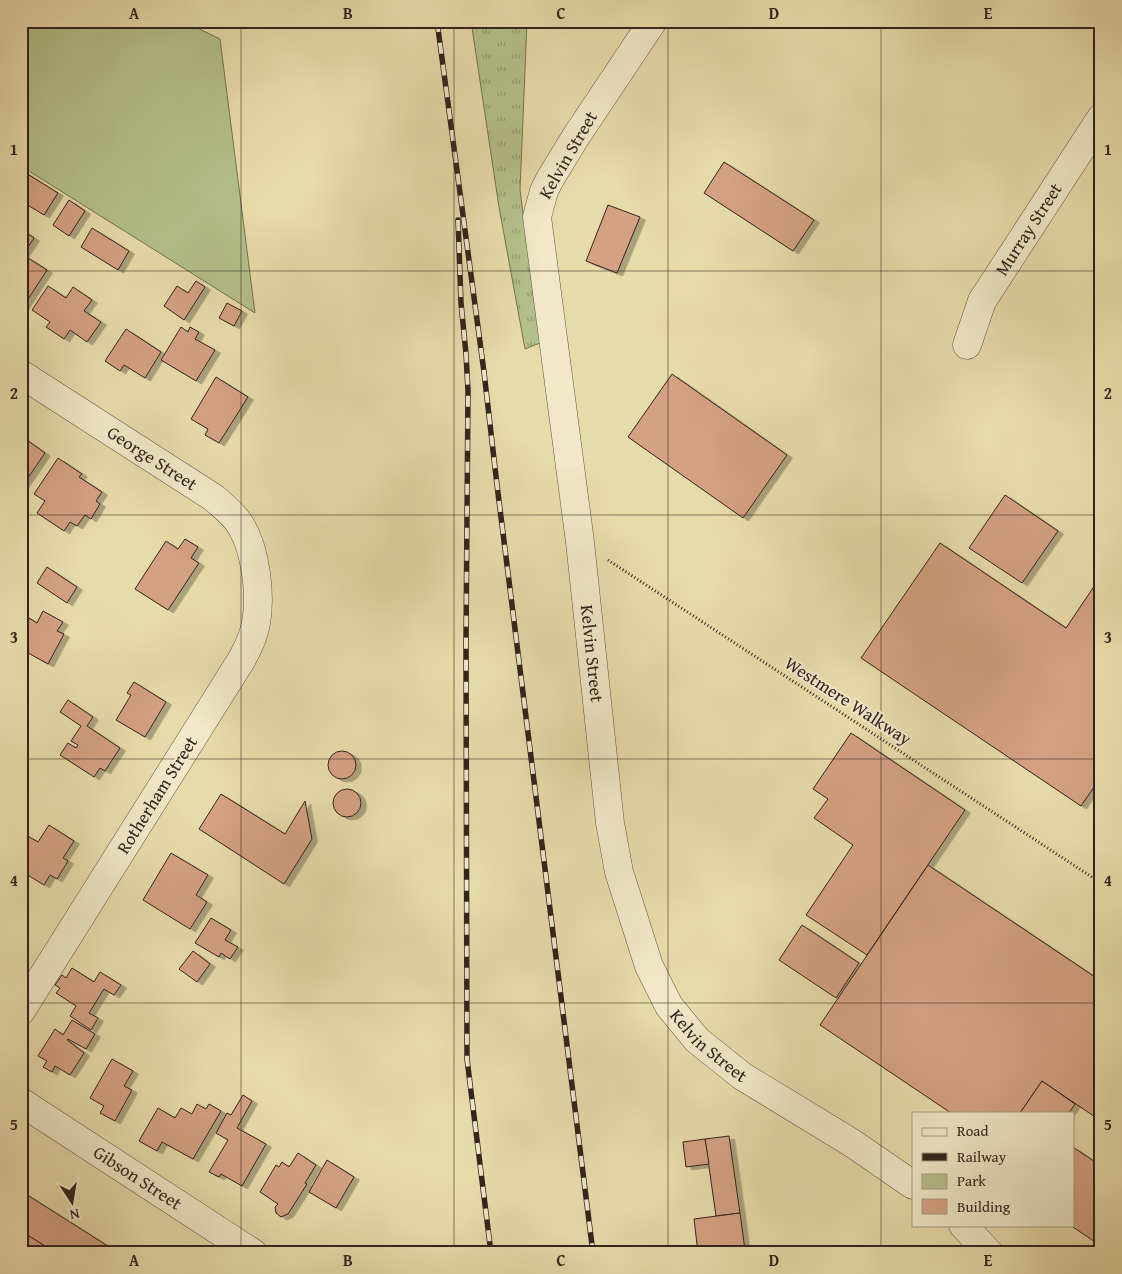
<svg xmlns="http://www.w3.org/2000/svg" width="1122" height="1274" font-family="'Gentium Book Plus',serif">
  <defs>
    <pattern id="grass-tufts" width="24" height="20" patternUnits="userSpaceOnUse" patternTransform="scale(1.25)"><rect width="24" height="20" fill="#b4c08a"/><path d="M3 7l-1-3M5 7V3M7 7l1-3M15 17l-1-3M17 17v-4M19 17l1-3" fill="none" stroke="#939c70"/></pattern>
    <filter id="shadow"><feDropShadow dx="5.5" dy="3" stdDeviation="0" flood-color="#0004"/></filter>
  </defs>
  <rect width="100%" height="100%" fill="#e8dbaa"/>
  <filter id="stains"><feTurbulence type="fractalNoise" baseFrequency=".004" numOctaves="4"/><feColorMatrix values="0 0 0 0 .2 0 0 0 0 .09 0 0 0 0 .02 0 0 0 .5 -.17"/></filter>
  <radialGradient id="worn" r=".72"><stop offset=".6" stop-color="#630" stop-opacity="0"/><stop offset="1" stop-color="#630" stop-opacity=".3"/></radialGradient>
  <path fill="url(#grass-tufts)" stroke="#737254" d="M471,21H527L520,190L540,343L525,349L499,207Z"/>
  <path fill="#b4c08a" stroke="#737254" d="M25,21H183L220,39L255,313L21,166V28Z"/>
  <g fill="#d4a182" stroke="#32241f" filter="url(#shadow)">
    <path d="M724,162L814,220L793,251L704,193Z"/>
    <path d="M21,170L58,193L44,215L21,201Z"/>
    <path d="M69,200L85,211L69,236L53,225Z"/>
    <path d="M608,205L640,217L617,273L586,261Z"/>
    <path d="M92,228L129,251L118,270L81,247Z"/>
    <path d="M21,229L34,238L21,258Z"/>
    <path d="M25,256L47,270L21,310V262Z"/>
    <path d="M196,281L205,287L184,320L164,306L177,286L188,293Z"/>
    <path d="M48,286L66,298L73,287L92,300L84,311L101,322L87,342L70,330L64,339L46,327L50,322L32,310Z"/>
    <path d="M227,303L242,311L234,326L219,318Z"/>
    <path d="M181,327L188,332L190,327L199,332L195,339L215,350L196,381L161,360Z"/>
    <path d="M126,329L161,352L145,378L124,365L120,371L105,361Z"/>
    <path d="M672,374L787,455L743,518L628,437Z"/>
    <path d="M216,377L248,397L219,443L205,435L208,429L191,419Z"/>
    <path d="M21,436L45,453L21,488Z"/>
    <path d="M58,458L82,474L79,477L102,492L96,501L100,504L91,519L85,515L77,526L70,522L64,531L37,513L45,501L34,494Z"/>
    <path d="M1005,495L1058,531L1022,583L969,548Z"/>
    <path d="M185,539L198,547L191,558L199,563L168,610L135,589L166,541L178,549Z"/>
    <path d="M940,543L1066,628L1101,576V777L1081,806L861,658Z"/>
    <path d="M47,567L77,587L67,603L37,583Z"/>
    <path d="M43,611L63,622L57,631L64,634L48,664L21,649V621L24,615L37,623Z"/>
    <path d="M134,682L166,702L145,737L116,720L131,695L127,693Z"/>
    <path d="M68,700L93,717L87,726L120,748L105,771L100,768L94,777L60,755L68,743L76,748L78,745L71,741L81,726L60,712Z"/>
    <path d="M851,733L965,810L867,955L806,915L853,845L814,818L828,799L813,789Z"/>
    <circle cx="342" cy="765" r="14"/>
    <circle cx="347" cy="803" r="14"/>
    <path d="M221,794L285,834L305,801L312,839L284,884L199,829Z"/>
    <path d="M49,825L74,841L63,858L68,861L57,879L50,875L44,885L21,871V841L26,835L38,842Z"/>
    <path d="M171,853L208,875L196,895L207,902L190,929L143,900Z"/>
    <path d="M928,865L1101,981V1121L1042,1081L1020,1113H951L820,1025Z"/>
    <path d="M211,918L231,930L225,940L238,947L230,959L221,953L219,957L195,943Z"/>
    <path d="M802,925L859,963L836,998L779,960Z"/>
    <path d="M193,951L210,964L197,982L179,969Z"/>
    <path d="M72,968L94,982L100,972L121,985L114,995L104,989L89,1013L98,1018L91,1030L70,1016L76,1006L56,993L60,988L55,985L62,975L66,978Z"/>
    <path d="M72,1020L95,1034L86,1049L68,1039L67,1040L84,1053L70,1075L55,1066L52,1072L43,1067L47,1061L38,1056L55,1029L63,1035Z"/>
    <path d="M112,1059L133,1071L124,1086L132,1090L115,1121L100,1113L104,1106L90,1098Z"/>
    <path d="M1042,1081L1075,1104L1069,1113H1020Z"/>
    <path d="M243,1095L252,1101L237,1128L266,1144L242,1186L221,1174L219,1177L209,1172L228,1140L216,1133L227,1113L231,1115Z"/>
    <path d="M197,1104L206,1109L209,1104L221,1111L193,1159L162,1142L157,1151L139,1141L158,1108L175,1118L181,1108L192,1114Z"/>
    <path d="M729,1136L740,1213L716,1216L705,1139Z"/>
    <path d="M705,1139L709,1164L686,1167L683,1142Z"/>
    <path d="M1073,1147L1101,1166V1246L1070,1225H1073Z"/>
    <path d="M298,1153L316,1165L305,1183L307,1184L288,1214L281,1217L276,1213L275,1207L278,1204L260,1192L276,1165L279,1167L282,1162L289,1167Z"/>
    <path d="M327,1160L354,1177L336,1208L309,1192Z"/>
    <path d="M21,1191L111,1248L108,1253H56L21,1231Z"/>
    <path d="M740,1213L745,1250L722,1253H698L694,1219Z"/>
    <path d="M21,1231L56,1253H21Z"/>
  </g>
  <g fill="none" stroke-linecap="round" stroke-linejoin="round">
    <defs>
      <g id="minor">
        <path id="s1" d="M653,21L575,138L550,179L544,191L537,217L580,542L610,823L619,872L649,966L669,1006L697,1040L742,1076L852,1143L913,1185"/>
        <path id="s2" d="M967,345L982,301L1101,118"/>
        <path id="s3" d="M21,374L214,498C224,507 234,514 241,526C256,551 261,595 256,623C254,636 248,648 242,659L21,1011"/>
        <path id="s4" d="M21,1102L253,1253"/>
        <path d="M963,1225L989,1253"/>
      </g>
    </defs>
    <use href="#minor" stroke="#605242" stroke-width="29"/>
    <path stroke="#32241f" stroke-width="3" stroke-dasharray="1 2.5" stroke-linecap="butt" d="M608,560L1101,883"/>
    <use href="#minor" stroke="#f0e8c8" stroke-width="28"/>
    <defs>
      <g id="rail">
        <path d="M437,21L484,372L497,485L593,1253"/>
        <path d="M458,220L461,303L466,354L468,391L466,642L467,1059L491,1253"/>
      </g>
    </defs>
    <use href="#rail" stroke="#32241f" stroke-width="5.5"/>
    <use href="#rail" stroke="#f0e8c8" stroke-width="4" stroke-dasharray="11" stroke-linecap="butt"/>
  </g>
  <path fill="none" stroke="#32241f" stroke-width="1" stroke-opacity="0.55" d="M241,21V1253M454,21V1253M668,21V1253M881,21V1253M21,271H1101M21,515H1101M21,759H1101M21,1003H1101"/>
  <g text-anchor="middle" stroke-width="4" stroke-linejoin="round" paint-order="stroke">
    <g font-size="18" fill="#32241f" stroke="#f0e8c8">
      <text transform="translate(568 155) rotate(-60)" y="6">Kelvin Street</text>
      <text dy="6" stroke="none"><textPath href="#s2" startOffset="132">Murray Street</textPath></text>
      <text dy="6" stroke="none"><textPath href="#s3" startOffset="156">George Street</textPath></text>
      <text dy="6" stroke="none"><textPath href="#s1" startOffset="669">Kelvin Street</textPath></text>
      <text transform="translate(848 701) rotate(33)" y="6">Westmere Walkway</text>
      <text transform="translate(157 795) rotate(-58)" y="6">Rotherham Street</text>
      <text dy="6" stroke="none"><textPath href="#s1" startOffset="1089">Kelvin Street</textPath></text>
      <text dy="6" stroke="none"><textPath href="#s4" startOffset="139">Gibson Street</textPath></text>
    </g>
  </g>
  <rect width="1122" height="1274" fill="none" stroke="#e8dbaa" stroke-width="55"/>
  <rect x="912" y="1112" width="162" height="115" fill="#f0e8c8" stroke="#a49a84"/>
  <rect x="922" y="1128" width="25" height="8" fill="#f0e8c8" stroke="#a49a84"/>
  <text x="957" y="1136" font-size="15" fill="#32241f">Road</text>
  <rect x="922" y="1153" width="25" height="8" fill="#32241f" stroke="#a49a84"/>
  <text x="957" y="1162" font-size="15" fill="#32241f">Railway</text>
  <rect x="922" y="1174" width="25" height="15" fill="#b4c08a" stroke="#a49a84"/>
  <text x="957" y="1186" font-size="15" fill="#32241f">Park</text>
  <rect x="922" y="1199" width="25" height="15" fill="#d4a182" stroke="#a49a84"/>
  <text x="957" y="1212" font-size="15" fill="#32241f">Building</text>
  <g transform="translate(72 1202) rotate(168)" stroke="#f0e8c8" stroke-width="4" paint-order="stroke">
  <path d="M0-4L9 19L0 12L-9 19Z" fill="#32241f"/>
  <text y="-8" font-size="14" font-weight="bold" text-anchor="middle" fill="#32241f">N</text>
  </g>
  <rect x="28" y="28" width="1066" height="1218" fill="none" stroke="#32241f" stroke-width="2"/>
  <g font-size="16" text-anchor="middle" font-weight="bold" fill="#32241f">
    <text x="134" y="19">A</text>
    <text x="348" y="19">B</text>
    <text x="561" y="19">C</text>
    <text x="774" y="19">D</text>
    <text x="988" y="19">E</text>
    <text x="14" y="155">1</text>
    <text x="1108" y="155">1</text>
    <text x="14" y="399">2</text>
    <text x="1108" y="399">2</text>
    <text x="14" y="643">3</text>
    <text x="1108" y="643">3</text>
    <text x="14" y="886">4</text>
    <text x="1108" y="886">4</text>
    <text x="14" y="1130">5</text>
    <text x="1108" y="1130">5</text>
    <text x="134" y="1266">A</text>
    <text x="348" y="1266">B</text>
    <text x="561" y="1266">C</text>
    <text x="774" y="1266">D</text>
    <text x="988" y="1266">E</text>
  </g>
  <rect width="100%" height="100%" filter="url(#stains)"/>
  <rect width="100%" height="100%" fill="url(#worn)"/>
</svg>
